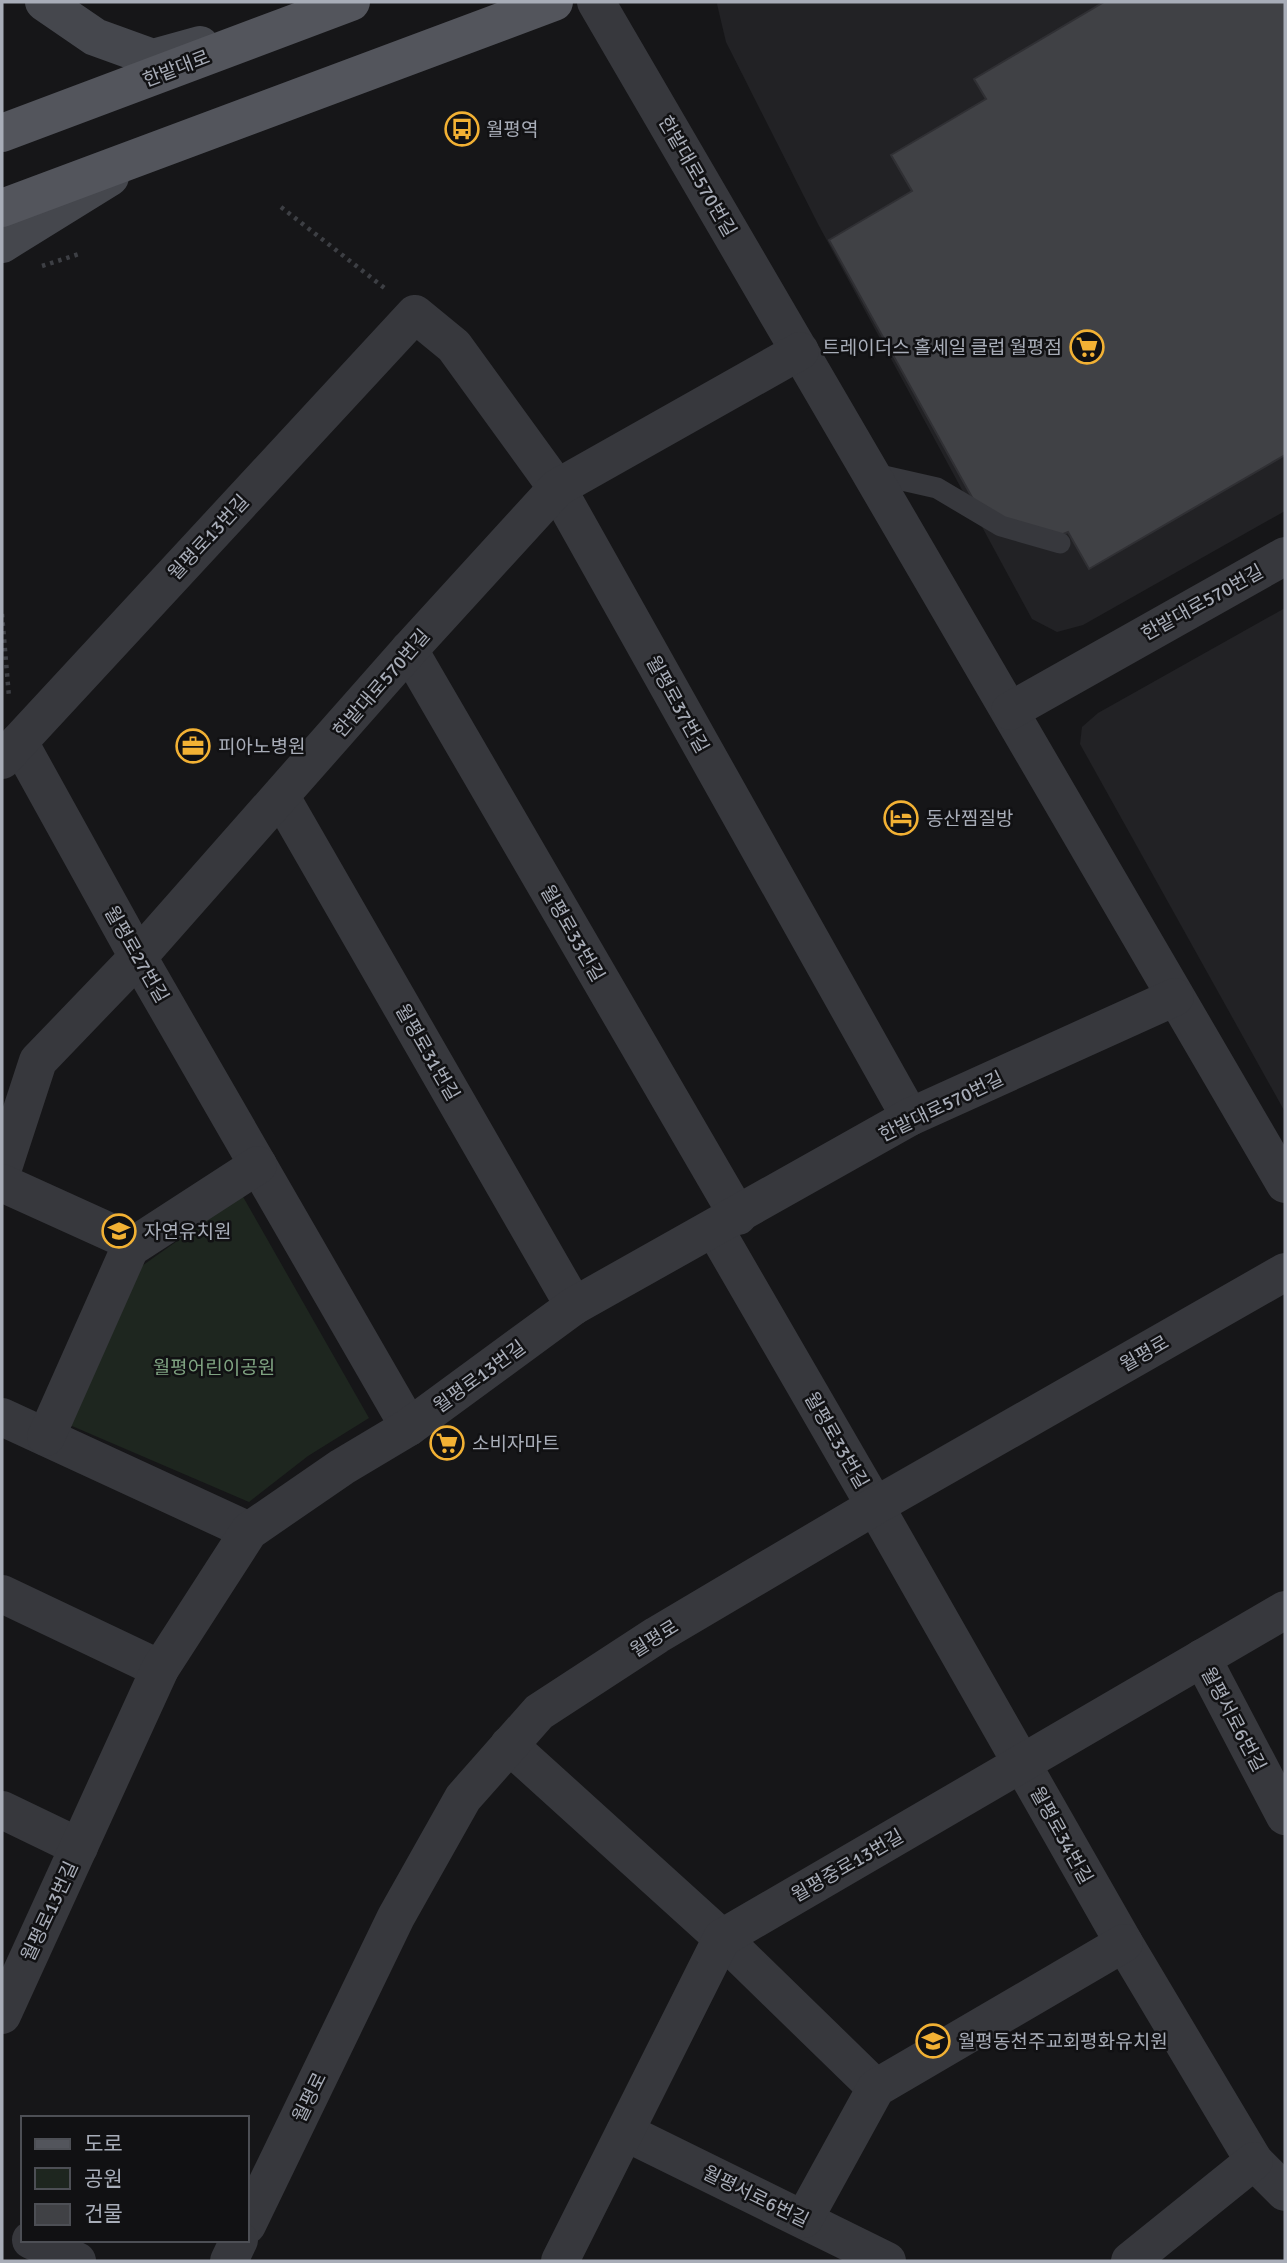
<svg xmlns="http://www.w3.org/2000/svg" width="1287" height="2263" font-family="Signika,'Noto Sans KR',sans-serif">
  <rect width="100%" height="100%" fill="#161618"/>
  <g fill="#222225">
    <path d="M718,2H1285V511L1083,625L1057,632L1032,619L818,224L726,42L717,4Z"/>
    <path d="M1285,608V1112L1080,744L1082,727L1098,713Z"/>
  </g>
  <path fill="#1e261f" d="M242,1195L369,1418L308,1456L249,1502L65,1423L132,1273Z"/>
  <path fill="#404145" stroke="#303034" stroke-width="2" d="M1104,2H1285V455L1089,569L1068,532L1046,541L988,526L829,240L912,191L891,155L986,99L974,79Z"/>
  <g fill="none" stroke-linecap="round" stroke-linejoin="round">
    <g stroke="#3d3f44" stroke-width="4.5" stroke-dasharray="3.5 5" stroke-linecap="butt">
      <path d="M281,207L387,290"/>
      <path d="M42,266L79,254"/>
      <path d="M2,614L9,697"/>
    </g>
    <path stroke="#37383d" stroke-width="21" d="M871,473L937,488L1001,526L1060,543"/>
    <g stroke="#37383d" stroke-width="38">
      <path d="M596,2L1285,1184"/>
      <path d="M409,650L738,1216"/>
      <path d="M1010,711L1285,556"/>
      <path d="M19,742L138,957L409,1427"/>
      <path d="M2,760L415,314L454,346L557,488L910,1117"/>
      <path d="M281,797L574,1306"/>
      <path d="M2,1171L38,1061L138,957L409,650L557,488L800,351"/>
      <path d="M2,1183L121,1237L130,1248"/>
      <path d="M714,1228L875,1506L1124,1943L1254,2161L1285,2192"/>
      <path d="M2,1417L249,1531"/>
      <path d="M46,1437L130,1248L258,1165"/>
      <path d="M2,1594L160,1669"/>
      <path d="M1202,1658L1285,1816"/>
      <path d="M509,1745L722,1938L876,2088"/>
      <path d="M2,1810L79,1847"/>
      <path d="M2,2015L160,1669L249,1531L342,1467L409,1427L574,1306L910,1117L1175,997"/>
      <path d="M625,2132L887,2261"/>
      <path d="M804,2219L876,2088L1124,1943"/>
      <path d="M247,2225L396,1917L463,1798L539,1712L657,1635L875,1506L1285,1272"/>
      <path d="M31,2240L77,2261"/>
      <path d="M229,2261L239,2240"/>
      <path d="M560,2261L722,1938L1285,1610"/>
      <path d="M1130,2261L1254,2161"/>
    </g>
    <g stroke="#45474d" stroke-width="38">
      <path d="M44,2L95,37L153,58L200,45"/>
      <path d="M2,244L110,177"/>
    </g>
    <g stroke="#53555c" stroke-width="38">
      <path d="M2,133L351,2"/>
      <path d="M2,208L554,2"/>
    </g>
  </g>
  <defs>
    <symbol id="bus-ring" viewBox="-11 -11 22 22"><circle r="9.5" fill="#111113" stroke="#f2b134" stroke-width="1.5"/><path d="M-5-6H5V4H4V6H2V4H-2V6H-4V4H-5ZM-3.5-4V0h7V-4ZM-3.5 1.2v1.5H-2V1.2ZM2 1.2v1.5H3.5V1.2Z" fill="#f2b134"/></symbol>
    <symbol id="supermarket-ring" viewBox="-11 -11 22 22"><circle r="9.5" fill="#111113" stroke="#f2b134" stroke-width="1.5"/><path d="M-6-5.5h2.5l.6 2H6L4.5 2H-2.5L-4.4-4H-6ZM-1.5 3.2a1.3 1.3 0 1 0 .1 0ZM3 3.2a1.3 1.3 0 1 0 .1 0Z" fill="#f2b134"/></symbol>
    <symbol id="office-ring" viewBox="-11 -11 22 22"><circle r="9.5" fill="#111113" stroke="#f2b134" stroke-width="1.5"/><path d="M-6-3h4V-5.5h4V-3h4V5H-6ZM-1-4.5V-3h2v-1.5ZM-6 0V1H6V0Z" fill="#f2b134"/></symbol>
    <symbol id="hotel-ring" viewBox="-11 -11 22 22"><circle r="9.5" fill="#111113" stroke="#f2b134" stroke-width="1.5"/><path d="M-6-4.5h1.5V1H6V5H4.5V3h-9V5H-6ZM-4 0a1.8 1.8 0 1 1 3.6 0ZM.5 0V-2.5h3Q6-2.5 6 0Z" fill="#f2b134"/></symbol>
    <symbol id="school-ring" viewBox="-11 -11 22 22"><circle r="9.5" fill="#111113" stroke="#f2b134" stroke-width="1.5"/><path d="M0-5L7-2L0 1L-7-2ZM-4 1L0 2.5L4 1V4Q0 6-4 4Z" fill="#f2b134"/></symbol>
  </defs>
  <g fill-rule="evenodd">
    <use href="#bus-ring" x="443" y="110" width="38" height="38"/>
    <use href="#supermarket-ring" x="1068" y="328" width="38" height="38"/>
    <use href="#office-ring" x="174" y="727" width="38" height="38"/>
    <use href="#hotel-ring" x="882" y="799" width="38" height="38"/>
    <use href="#school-ring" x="100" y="1212" width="38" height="38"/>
    <use href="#supermarket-ring" x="428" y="1424" width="38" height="38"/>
    <use href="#school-ring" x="914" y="2022" width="38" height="38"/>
  </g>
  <g text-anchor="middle" stroke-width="5" stroke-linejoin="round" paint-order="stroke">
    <g font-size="19" fill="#a8adb8" stroke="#111113">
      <text transform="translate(176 68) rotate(-21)" y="7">한밭대로</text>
      <text transform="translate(698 176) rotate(60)" y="7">한밭대로570번길</text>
      <text transform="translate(208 537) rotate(-47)" y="7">월평로13번길</text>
      <text transform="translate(1202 602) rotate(-29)" y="7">한밭대로570번길</text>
      <text transform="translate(381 683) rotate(-49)" y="7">한밭대로570번길</text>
      <text transform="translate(678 704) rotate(61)" y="7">월평로37번길</text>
      <text transform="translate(573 933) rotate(60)" y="7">월평로33번길</text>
      <text transform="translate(137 954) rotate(60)" y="7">월평로27번길</text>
      <text transform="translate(428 1052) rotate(60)" y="7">월평로31번길</text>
      <text transform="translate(941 1106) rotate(-26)" y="7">한밭대로570번길</text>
      <text transform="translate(1144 1353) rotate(-30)" y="7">월평로</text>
      <text transform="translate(479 1376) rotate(-36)" y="7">월평로13번길</text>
      <text transform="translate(837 1440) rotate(60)" y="7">월평로33번길</text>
      <text transform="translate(654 1638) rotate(-32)" y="7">월평로</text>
      <text transform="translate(1234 1719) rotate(62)" y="7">월평서로6번길</text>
      <text transform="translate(1062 1835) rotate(61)" y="7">월평로34번길</text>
      <text transform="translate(847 1865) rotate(-30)" y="7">월평중로13번길</text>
      <text transform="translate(49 1911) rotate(-65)" y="7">월평로13번길</text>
      <text transform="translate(309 2097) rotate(-64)" y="7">월평로</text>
      <text transform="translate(756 2196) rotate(26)" y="7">월평서로6번길</text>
    </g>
    <g font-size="19" fill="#a8adb8" stroke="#111113" text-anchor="start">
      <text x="486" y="136">월평역</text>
      <text x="1062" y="354" text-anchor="end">트레이더스 홀세일 클럽 월평점</text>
      <text x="218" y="753">피아노병원</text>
      <text x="926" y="825">동산찜질방</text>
      <text x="144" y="1238">자연유치원</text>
      <text x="472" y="1450">소비자마트</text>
      <text x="958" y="2048">월평동천주교회평화유치원</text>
    </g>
    <g font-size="19" fill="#7fa381" stroke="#111113">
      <text x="214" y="1374">월평어린이공원</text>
    </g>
  </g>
  <rect width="1287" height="2263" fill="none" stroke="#a8adb8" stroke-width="7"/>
  <rect x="21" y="2116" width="228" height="126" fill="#111113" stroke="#4d4f55" stroke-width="2"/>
  <rect x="35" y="2139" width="35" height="10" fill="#53555c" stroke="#4d4f55" stroke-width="2"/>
  <text x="84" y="2151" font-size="21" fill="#a8adb8">도로</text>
  <rect x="35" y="2168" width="35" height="21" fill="#1e261f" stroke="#4d4f55" stroke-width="2"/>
  <text x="84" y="2186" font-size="21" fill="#a8adb8">공원</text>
  <rect x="35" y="2204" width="35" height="21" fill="#404145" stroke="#4d4f55" stroke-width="2"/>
  <text x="84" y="2221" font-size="21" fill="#a8adb8">건물</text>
</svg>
